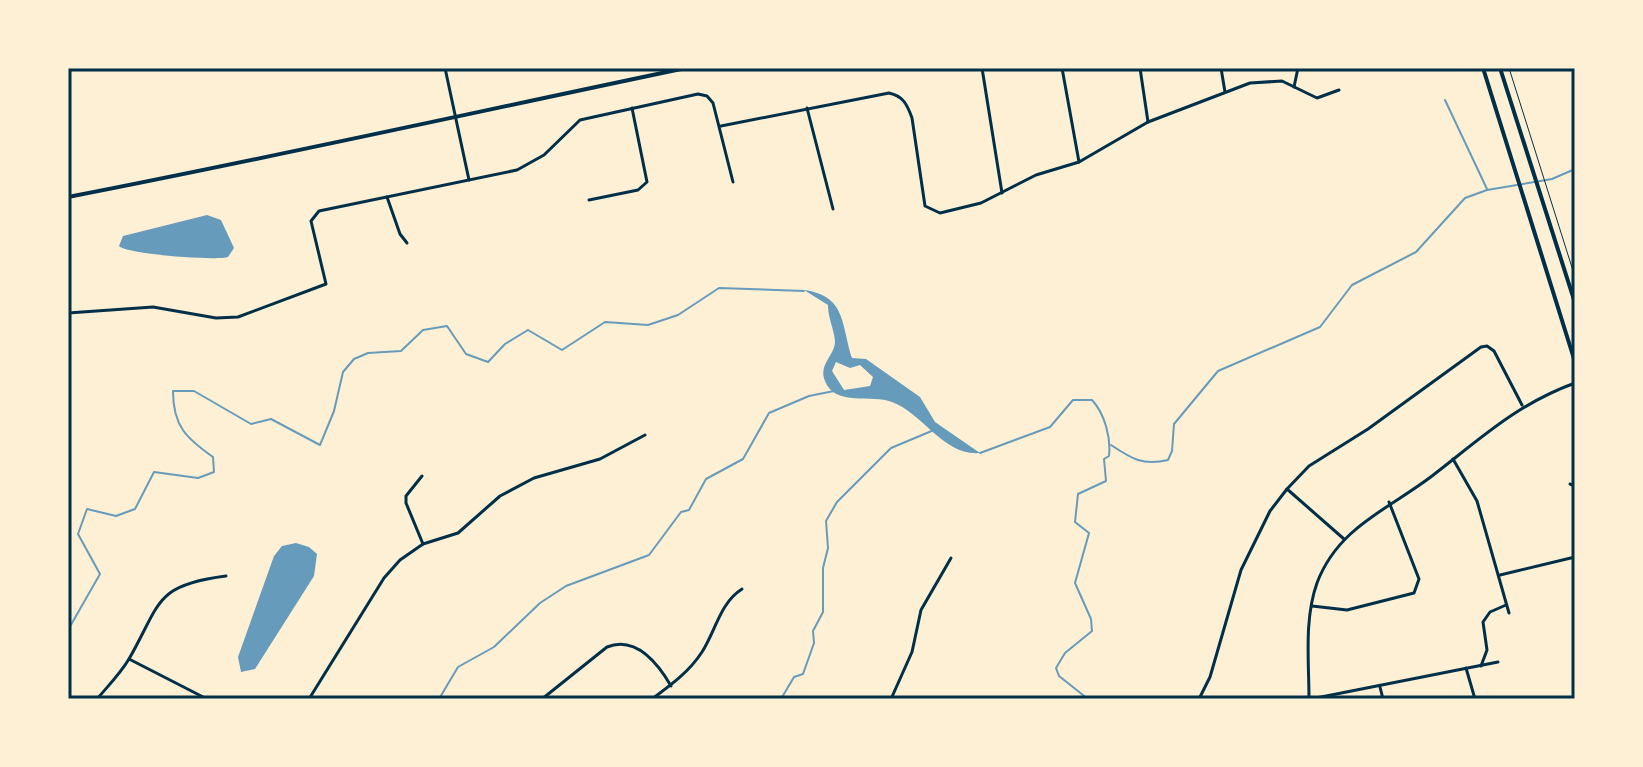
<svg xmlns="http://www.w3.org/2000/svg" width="1643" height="767" font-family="'Public Sans',sans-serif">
  <rect width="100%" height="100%" fill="#fdf0d5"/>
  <g fill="#669bbc" fill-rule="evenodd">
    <path d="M207,215L221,220L234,248L228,257C215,261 126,254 119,246L123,236Z"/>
    <path d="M804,290C846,296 841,323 852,358L866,359L920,397L935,422L980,453C943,456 924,414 892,402C872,394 835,407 825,381C818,364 835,356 835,341C834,329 828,318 828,305ZM836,362L850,368L860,365L873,377L870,386L844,390L832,371Z"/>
    <path d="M296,543L309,547L317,554L314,576L255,669L241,672L238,657L274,556L282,546Z"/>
  </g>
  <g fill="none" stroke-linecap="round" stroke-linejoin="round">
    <g stroke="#669bbc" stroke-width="2">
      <path d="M1445,100L1487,189"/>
      <path d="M1111,445C1132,459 1143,466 1168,460L1172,451L1174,424L1218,371L1320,327L1352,285L1416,252L1465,198L1487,190L1552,179L1575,169"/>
      <path d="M980,453L1050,427L1073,400H1092C1105,414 1111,438 1109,456L1104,459L1106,481L1078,494L1075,522L1089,533L1075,583L1091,619L1092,631L1065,653L1056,668L1059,676L1088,699"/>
      <path d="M68,630L100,574L78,534L87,509L116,516L135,509L154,472L198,478L214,472L213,457C186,438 173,426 173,391H194L251,424L271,419L320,445L334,411L343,372L354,359L368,353L401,351L423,330L447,326L466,354L488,362L505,344L528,330L562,350L605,322L648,325L678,315L719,288L804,291"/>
      <path d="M439,699L458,667L494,647L540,603L566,586L649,555L681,512L689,510L706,479L743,459L769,413L809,396L834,391"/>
      <path d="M781,699L794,677L803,674L814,643L813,631L823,612V568L828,548L826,521L837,502L891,448L934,430"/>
    </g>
    <path stroke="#003049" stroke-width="1" d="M1509,68L1575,277"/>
    <g stroke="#003049" stroke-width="3">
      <path d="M445,68L469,180"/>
      <path d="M982,68L1002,193"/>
      <path d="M1062,68L1079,162"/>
      <path d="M1140,68L1148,122"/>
      <path d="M1221,68L1225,92"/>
      <path d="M1294,87L1298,68"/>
      <path d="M807,108L833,209"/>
      <path d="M721,126L889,93C903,96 907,104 912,118L925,206L940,213L981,203L1036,175L1079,162L1148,122L1250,83L1282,81L1317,98L1339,90"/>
      <path d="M387,197L400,234L407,243"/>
      <path d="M589,200L638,190L647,182L632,108"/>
      <path d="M68,313L153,307L216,318L238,317L326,284L311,221L319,211L517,170L544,155L580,120L698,94L707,96L713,103L733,182"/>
      <path d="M1453,459L1477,501L1509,613"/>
      <path d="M422,476L406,496V503L423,544"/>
      <path d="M1570,484L1575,486"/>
      <path d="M1287,489L1344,539"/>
      <path d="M1500,575L1575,557"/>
      <path d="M1312,606L1347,610L1414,593L1419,579L1389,502"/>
      <path d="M129,659L207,699"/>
      <path d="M1481,666L1487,650L1483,622L1490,612L1506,605"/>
      <path d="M1466,668L1475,699"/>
      <path d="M1380,687L1383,699"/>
      <path d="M97,699C108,686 120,674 129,659C161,603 154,585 226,576"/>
      <path d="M309,699L384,578L400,560L423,544L458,533L500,496L534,478L600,459L645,435"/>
      <path d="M542,699L607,647C635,636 657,662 671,686"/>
      <path d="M652,699C671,685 689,672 702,652C716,630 720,603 742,589"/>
      <path d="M891,699L912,652L921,610L951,558"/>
      <path d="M1199,699L1210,677L1241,570L1270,511L1287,489L1309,466L1368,429L1481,347L1487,346L1494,351L1522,405"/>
      <path d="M1309,699C1309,662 1304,619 1317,583C1338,527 1389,509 1432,476C1480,439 1517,404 1575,383"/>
      <path d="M1311,699L1498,662"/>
    </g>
    <path stroke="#003049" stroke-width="4" d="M68,197C275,157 480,111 686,68"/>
    <g stroke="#003049" stroke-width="4">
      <path d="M1483,68L1575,362"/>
      <path d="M1500,68L1575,303"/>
    </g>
  </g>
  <rect width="1643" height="767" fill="none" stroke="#fdf0d5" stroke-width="140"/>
  <rect x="70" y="70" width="1503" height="627" fill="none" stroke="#003049" stroke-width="3"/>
</svg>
